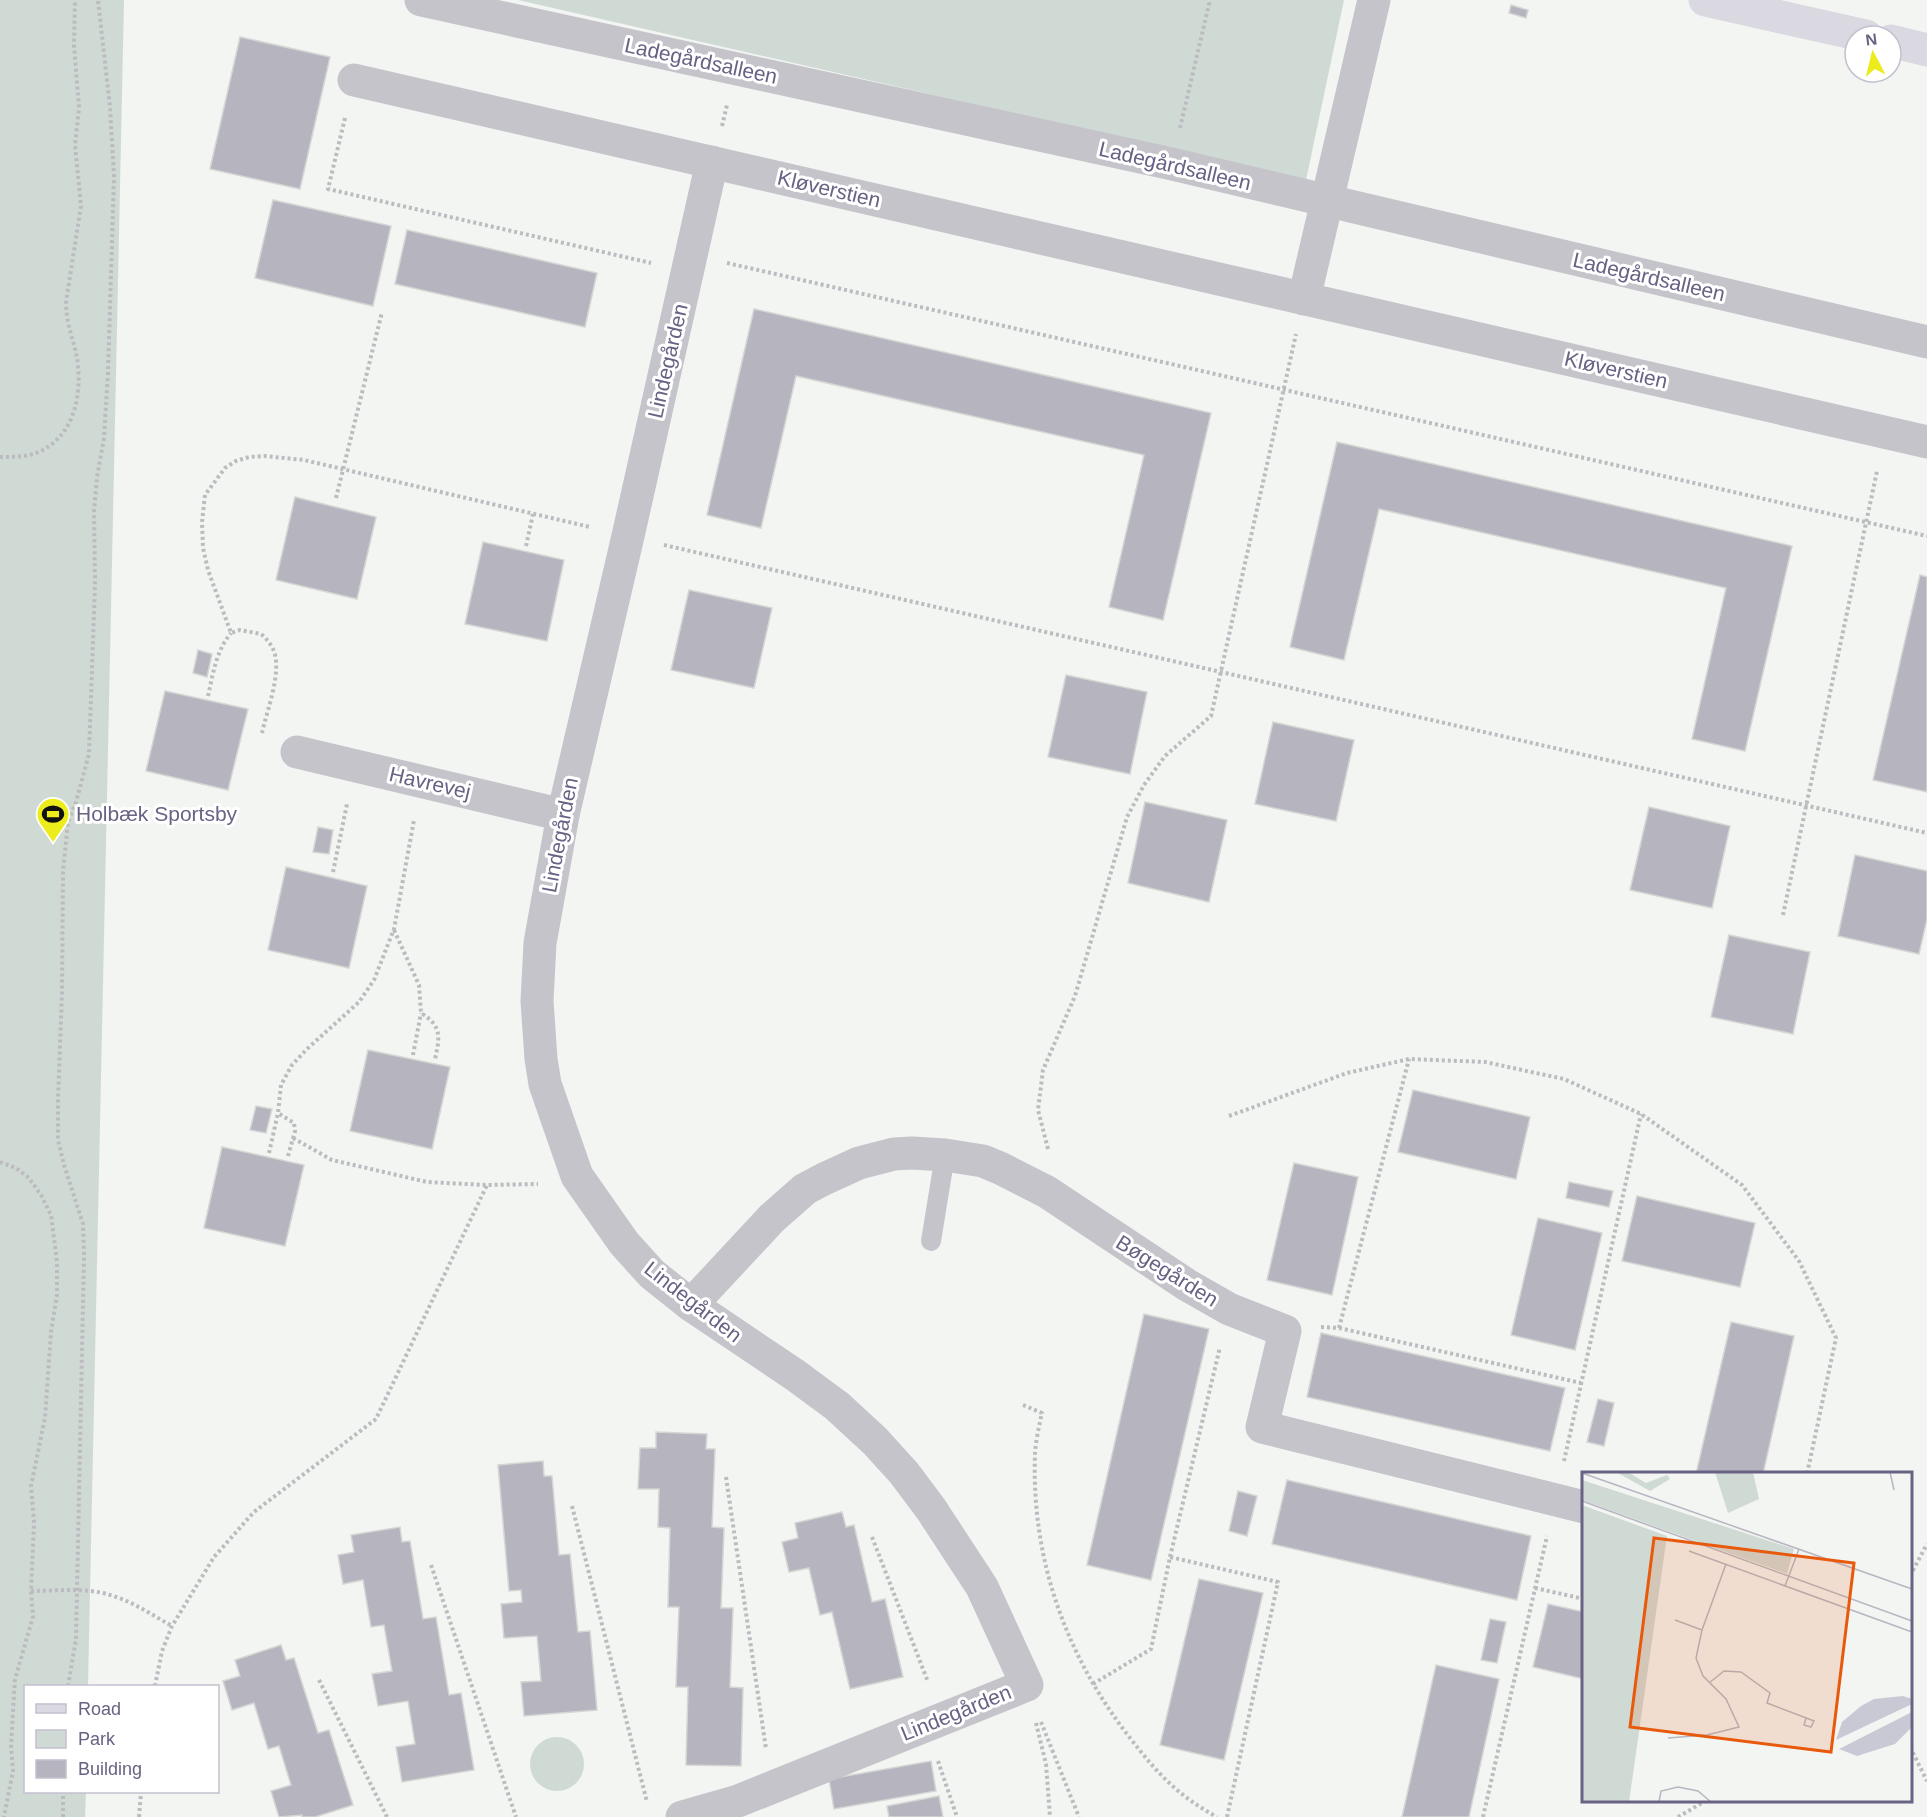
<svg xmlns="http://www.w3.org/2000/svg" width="1927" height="1817" font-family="Helvetica,sans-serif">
  <rect width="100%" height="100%" fill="#f2f5f1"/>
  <g fill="#d0dad4">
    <path d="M0,0H124L88,1686H26V1792H86L85,1817H0Z"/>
    <path d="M518,0H1344L1306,180Z"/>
    <circle cx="557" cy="1764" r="27"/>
  </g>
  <g fill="#b5b4bf" stroke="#d4d6d4" stroke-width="1.5">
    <path d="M1511,5L1528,10L1526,18L1509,13Z"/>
    <path d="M240,37L330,57L300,189L210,169Z"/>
    <path d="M273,200L391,226L373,306L255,278Z"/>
    <path d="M407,230L597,273L585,327L395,284Z"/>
    <path d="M754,309L1211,413L1163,620L1109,607L1144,455L796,376L761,528L707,515Z"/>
    <path d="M1337,442L1792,546L1745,751L1692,739L1726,588L1379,509L1344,660L1290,647Z"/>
    <path d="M295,497L376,517L357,599L276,580Z"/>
    <path d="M483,542L564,560L547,641L465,624Z"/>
    <path d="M1920,575L1927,577V792L1873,780Z"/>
    <path d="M689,590L772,608L754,688L671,670Z"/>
    <path d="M198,650L212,654L207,677L193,673Z"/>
    <path d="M1066,675L1147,692L1130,774L1048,757Z"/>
    <path d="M165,691L248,709L228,790L146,771Z"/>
    <path d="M1273,722L1354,740L1336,821L1255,804Z"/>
    <path d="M1145,802L1227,820L1209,902L1128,883Z"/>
    <path d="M1649,807L1730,826L1712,908L1630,890Z"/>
    <path d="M318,827L333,830L329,854L313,852Z"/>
    <path d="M1855,855L1927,871V919L1919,954L1838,936Z"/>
    <path d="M286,867L367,886L349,968L268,950Z"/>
    <path d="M1729,935L1810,952L1793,1034L1711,1017Z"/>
    <path d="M368,1050L450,1067L432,1149L350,1131Z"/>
    <path d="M1413,1090L1530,1117L1516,1179L1398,1152Z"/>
    <path d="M256,1106L272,1109L266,1133L250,1130Z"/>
    <path d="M222,1147L304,1165L285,1246L204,1228Z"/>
    <path d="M1294,1163L1358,1177L1332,1295L1267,1280Z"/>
    <path d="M1569,1182L1613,1191L1609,1207L1566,1198Z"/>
    <path d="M1637,1196L1755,1223L1740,1287L1622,1261Z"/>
    <path d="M1538,1218L1602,1233L1575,1350L1511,1335Z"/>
    <path d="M1144,1314L1209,1329L1151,1580L1087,1565Z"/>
    <path d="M1731,1322L1794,1336L1763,1474H1696Z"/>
    <path d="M1321,1333L1565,1388L1550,1451L1307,1397Z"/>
    <path d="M1598,1399L1614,1403L1604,1446L1587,1442Z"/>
    <path d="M656,1432L707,1434L706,1449H715L712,1527L724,1528L721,1608H733L730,1687L743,1688L741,1766L686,1765L688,1687H676L679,1607H668L670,1528L658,1527L659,1489H638L640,1448H656Z"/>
    <path d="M543,1461L544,1476H552L559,1555L570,1554L578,1632L590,1631L597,1710L524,1716L521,1682L541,1681L537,1636L504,1638L501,1604L522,1602L521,1590L509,1591L498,1465Z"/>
    <path d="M1287,1480L1531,1536L1517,1600L1272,1544Z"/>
    <path d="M1238,1491L1257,1496L1247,1536L1229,1531Z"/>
    <path d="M842,1512L846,1527L854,1525L872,1602L885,1599L903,1677L850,1689L832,1612L820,1615L809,1568L789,1572L782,1542L798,1538L795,1523Z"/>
    <path d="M400,1527L402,1542L410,1541L423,1619L436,1617L449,1695L461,1693L474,1770L402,1782L396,1747L415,1744L408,1701L378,1706L372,1674L392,1671L384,1625L371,1627L363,1580L343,1584L338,1555L354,1552L351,1535Z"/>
    <path d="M1199,1579L1263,1593L1224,1760L1160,1745Z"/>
    <path d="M1548,1604L1584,1612V1679L1533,1667Z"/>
    <path d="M1490,1619L1506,1622L1497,1663L1481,1660Z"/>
    <path d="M281,1645L286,1660L294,1658L318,1733L329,1730L353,1805L315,1817H302V1815L279,1817L271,1791L291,1785L279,1746L268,1749L254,1703L232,1710L223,1681L240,1676L235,1660Z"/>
    <path d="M1436,1665L1499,1679L1469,1817H1402Z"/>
    <path d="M931,1761L936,1791L834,1809L829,1779Z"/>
    <path d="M939,1796L943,1817H889L887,1806Z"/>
  </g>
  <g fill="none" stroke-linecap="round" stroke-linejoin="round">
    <g stroke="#bcbbc0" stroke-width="4" stroke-dasharray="3 3" stroke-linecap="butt">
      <path d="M345,118L328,189L651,263"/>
      <path d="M722,126L727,105"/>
      <path d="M1180,128L1210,0"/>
      <path d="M727,263L1927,536"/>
      <path d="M0,457C14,457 29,457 41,451C73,435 81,399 78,366C76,343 66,328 66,302L81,206L75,145L79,108L74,45L75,0"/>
      <path d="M336,498L382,312"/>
      <path d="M664,545L1927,833"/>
      <path d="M526,546L533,514"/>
      <path d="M208,696C213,674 216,651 231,633"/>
      <path d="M262,733C267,710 283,670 273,649C270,643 266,638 261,634L240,630L231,633L208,570L203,548L202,522L205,495L225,468L236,461L249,457L264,456L304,460L590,527"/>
      <path d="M333,872L347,804"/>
      <path d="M1783,915L1877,471"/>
      <path d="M394,930L419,985L421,1013C442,1026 440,1037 435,1059"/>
      <path d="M413,1055L421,1013"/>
      <path d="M1229,1116L1347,1073L1409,1059L1485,1062L1564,1079L1641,1114L1742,1185L1799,1261L1836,1338L1807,1474"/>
      <path d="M293,1138L332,1160L427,1182L487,1185L538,1184"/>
      <path d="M1048,1149L1038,1110L1043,1070L1075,996L1127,817L1144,785L1165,756L1211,716L1296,334"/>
      <path d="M269,1153L278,1113"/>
      <path d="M288,1156L295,1131L294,1123L278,1113L281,1085L292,1065L307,1049L359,1002L374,980L394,929L414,820"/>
      <path d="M0,1162L16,1168L29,1178L41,1195L51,1215L57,1262V1295L51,1332L45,1418L31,1486L34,1522L31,1591L33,1617L15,1679L11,1745L13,1771L4,1817"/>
      <path d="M1321,1327L1339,1328L1581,1383"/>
      <path d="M1339,1328L1409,1059"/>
      <path d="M1023,1405L1042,1413C1039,1426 1036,1440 1035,1453C1031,1559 1066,1656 1130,1738C1158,1774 1177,1795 1217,1817"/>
      <path d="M1564,1461L1641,1114"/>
      <path d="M726,1477L766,1749"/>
      <path d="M572,1506L647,1802"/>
      <path d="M872,1537L928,1682"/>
      <path d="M1170,1557L1220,1347"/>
      <path d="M431,1565L516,1817"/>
      <path d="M1910,1576L1927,1544"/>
      <path d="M1535,1588L1584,1599"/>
      <path d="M31,1591C56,1591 85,1587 110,1595C132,1601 152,1615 172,1626"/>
      <path d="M319,1680L387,1817"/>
      <path d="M1093,1684L1151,1649L1170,1557L1278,1582L1227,1817"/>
      <path d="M68,1686L76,1639L84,1255L83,1224L64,1165L58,1140V1100L62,992L63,872L68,822L76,802L89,754L95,584L94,511L97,477L104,438L108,373L114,176L110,107L98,0"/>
      <path d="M155,1686L162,1651L172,1626L214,1557L254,1512L376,1419L487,1185"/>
      <path d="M1041,1722L1079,1817"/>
      <path d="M1036,1723L1046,1764L1050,1817"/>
      <path d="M1910,1747L1927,1781"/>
      <path d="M938,1761L957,1817"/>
      <path d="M63,1817V1792"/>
      <path d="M139,1817L141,1792"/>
      <path d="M1483,1817L1547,1536"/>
      <path d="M1678,1817L1707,1800"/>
    </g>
    <path stroke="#c6c4cb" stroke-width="20" d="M931,1241L945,1155"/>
    <g stroke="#c6c4cb" stroke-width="33">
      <path d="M421,0L1172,164L1927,342"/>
      <path d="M354,80L1927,442"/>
      <path d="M1304,299L1374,0"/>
      <path d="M297,752L563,815"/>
      <path d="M691,1305L772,1218L805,1189L824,1179L859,1163L894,1154L912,1153L945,1155L983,1161L1002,1169L1047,1192L1187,1285L1229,1309L1285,1331L1262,1427L1584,1507"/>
      <path d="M682,1817L738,1801L1027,1685L982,1587L931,1509L904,1473L875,1441L837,1406L795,1375L691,1305L652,1274L624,1243L577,1176L545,1084L541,1059L537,1001L540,943L563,815L628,536L712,162"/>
    </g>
    <g stroke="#dad9e1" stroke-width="33">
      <path d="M1705,0L1866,36"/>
      <path d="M1891,41L1927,50"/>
    </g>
  </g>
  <defs>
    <symbol id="stadium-pin" viewBox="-11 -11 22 30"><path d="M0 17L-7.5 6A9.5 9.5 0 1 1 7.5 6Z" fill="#eceb1b" stroke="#fff"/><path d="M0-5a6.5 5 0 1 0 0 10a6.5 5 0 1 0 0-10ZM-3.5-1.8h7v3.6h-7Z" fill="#111"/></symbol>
  </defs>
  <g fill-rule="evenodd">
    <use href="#stadium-pin" x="34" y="795" width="38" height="52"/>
  </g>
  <g text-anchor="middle" stroke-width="6" stroke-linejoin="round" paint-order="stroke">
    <g font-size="21" fill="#696284" stroke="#fff">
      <text transform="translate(701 61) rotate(12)" y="7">Ladegårdsalleen</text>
      <text transform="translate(1175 166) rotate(13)" y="7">Ladegårdsalleen</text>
      <text transform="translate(829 189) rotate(13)" y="7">Kløverstien</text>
      <text transform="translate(1649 277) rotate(13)" y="7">Ladegårdsalleen</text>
      <text transform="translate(668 361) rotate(-77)" y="7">Lindegården</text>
      <text transform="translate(1616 370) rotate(13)" y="7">Kløverstien</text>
      <text transform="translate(430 783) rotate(13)" y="7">Havrevej</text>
      <text transform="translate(560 835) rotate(-79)" y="7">Lindegården</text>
      <text transform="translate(1167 1271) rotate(32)" y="7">Bøgegården</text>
      <text transform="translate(693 1302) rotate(38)" y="7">Lindegården</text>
      <text transform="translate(956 1713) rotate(-22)" y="7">Lindegården</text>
    </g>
    <g font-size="21" fill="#696284" stroke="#fff" text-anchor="start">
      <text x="76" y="821">Holbæk Sportsby</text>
    </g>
  </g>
  <g transform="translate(1582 1472)">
    <rect width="330" height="330" fill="#f2f5f1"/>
    <path d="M34,0H46L64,11L85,3L88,7L68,19ZM133,0H171L177,27L146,41ZM0,8L212,77L205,102L0,28ZM0,33L85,64L47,330H0Z" fill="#d0dad4"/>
    <path d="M321,224L330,227V232L254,268L260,250L279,234L292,227ZM330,240V255L313,272L275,284L257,277Z" fill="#c9c9d5"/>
    <path fill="none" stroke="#b7b6c2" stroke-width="1.5" d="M308,0L312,18M0,1L330,117M0,29L330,149M107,79L330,160M203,114L217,77M93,148L120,158M127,211L142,199L159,200L188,221L185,231L232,249L229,255L222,253L224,246M86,266L125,263L157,255L144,227L121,204L114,186L120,158L144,92M77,330L79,319L96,315L116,319L129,330"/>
    <path fill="#e8590c" fill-opacity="0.15" stroke="#e8590c" stroke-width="3" d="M72,66L272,91L249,280L48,255Z"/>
    <rect width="330" height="330" fill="none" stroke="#696284" stroke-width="3"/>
  </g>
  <rect x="24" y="1685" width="195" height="108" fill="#ffffff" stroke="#c3c0ce" stroke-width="1.5"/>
  <rect x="36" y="1704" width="30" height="9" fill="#dad9e1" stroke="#c3c0ce" stroke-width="1.5"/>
  <text x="78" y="1715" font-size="18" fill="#696284">Road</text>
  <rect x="36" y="1730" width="30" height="18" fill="#d0dad4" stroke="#c3c0ce" stroke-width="1.5"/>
  <text x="78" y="1745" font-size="18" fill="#696284">Park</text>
  <rect x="36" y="1760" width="30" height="18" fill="#b5b4bf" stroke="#c3c0ce" stroke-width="1.5"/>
  <text x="78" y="1775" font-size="18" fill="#696284">Building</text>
  <g transform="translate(1873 54) rotate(353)"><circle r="28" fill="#ffffff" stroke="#c3c0ce" stroke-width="1.5"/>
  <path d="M0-4.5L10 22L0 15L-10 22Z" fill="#eceb1b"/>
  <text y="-9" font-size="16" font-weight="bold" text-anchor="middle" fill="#696284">N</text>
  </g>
</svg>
